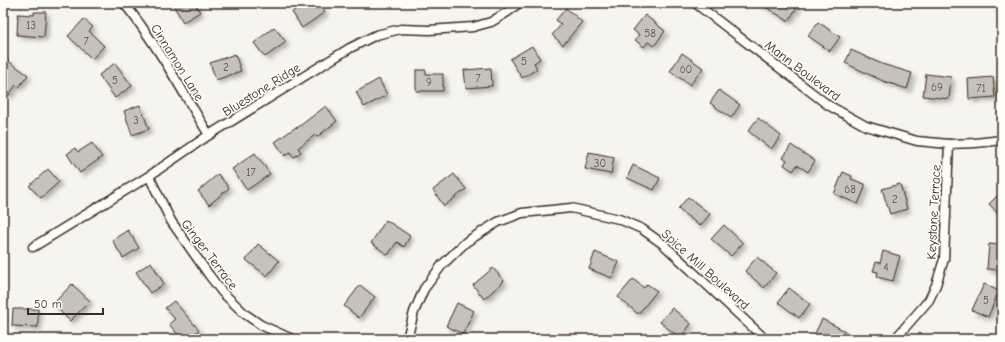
<svg xmlns="http://www.w3.org/2000/svg" width="1005" height="342" font-family="'Comic Neue',sans-serif">
  <defs>
    <filter id="shadow"><feDropShadow dx="3.5" dy="3.5" stdDeviation="2" flood-color="#0004"/></filter>
  </defs>
  <rect width="100%" height="100%" fill="#f5f4ee"/>
  <filter id="ink" filterUnits="userSpaceOnUse"><feTurbulence type="fractalNoise" baseFrequency=".025" numOctaves="2"/><feDisplacementMap in="SourceGraphic" scale="8" xChannelSelector="R" yChannelSelector="G"/><feConvolveMatrix kernelMatrix="1 2 1 2 8 2 1 2 1" color-interpolation-filters="sRGB"/></filter>
  <g filter="url(#ink)">
    <g fill="#c7c1bb" stroke="#3b2a1e" filter="url(#shadow)">
      <path d="M172,3H195L200,12L183,22Z"/>
      <path d="M306,3H319L325,12L302,28L292,12Z"/>
      <path d="M759,3H792L798,6L788,21Z"/>
      <path d="M566,8L582,22L563,45L552,35L561,25L556,20Z"/>
      <path d="M34,12H46L44,37L17,35L18,14L34,15Z"/>
      <path d="M645,15L665,31L654,46L648,42L644,47L635,40L639,35L633,30Z"/>
      <path d="M84,19L93,27L89,31L104,46L92,59L68,36Z"/>
      <path d="M818,22L840,37L830,51L808,36Z"/>
      <path d="M274,27L286,42L265,57L254,43Z"/>
      <path d="M532,46L540,59L534,63L537,69L522,78L510,59Z"/>
      <path d="M851,50L882,64L912,73L907,89L883,81L845,63Z"/>
      <path d="M682,53L703,68L690,85L670,71Z"/>
      <path d="M235,54L241,71L216,80L210,63Z"/>
      <path d="M7,60L28,75L19,87L16,85L9,95L3,91V66Z"/>
      <path d="M115,63L132,86L115,98L99,75Z"/>
      <path d="M491,68L492,86L466,88L464,70Z"/>
      <path d="M416,70H426V74H443V91H416Z"/>
      <path d="M926,74L951,77L949,99L923,96Z"/>
      <path d="M993,77L995,97L969,99L968,79Z"/>
      <path d="M379,79L387,95L364,107L356,92Z"/>
      <path d="M719,90L740,105L731,118L710,103Z"/>
      <path d="M140,105L149,129L132,135L124,111Z"/>
      <path d="M326,106L337,121L317,137L315,135L298,148L301,152L294,157L290,152L285,156L275,142L296,127L297,128Z"/>
      <path d="M758,118L781,136L771,149L748,131Z"/>
      <path d="M92,143L102,157L80,173L67,154L75,148L78,152Z"/>
      <path d="M791,145L815,161L808,172L797,165L793,171L784,165L787,160L783,158Z"/>
      <path d="M589,152L614,157L611,174L585,169Z"/>
      <path d="M255,153L270,174L247,190L232,169Z"/>
      <path d="M633,165L660,178L654,190L627,178Z"/>
      <path d="M48,169L59,182L41,198L29,186Z"/>
      <path d="M843,172L852,176L851,179L865,184V187L858,204L834,194Z"/>
      <path d="M218,174L229,188L209,205L198,191Z"/>
      <path d="M454,174L466,189L444,206L433,190Z"/>
      <path d="M900,184L907,209L890,214L882,189Z"/>
      <path d="M998,195L1002,200V218L989,204Z"/>
      <path d="M688,197L710,214L700,226L678,209Z"/>
      <path d="M386,220L410,236L404,247L397,242L388,255L371,243Z"/>
      <path d="M724,225L743,243L731,256L711,239Z"/>
      <path d="M128,230L139,248L123,258L112,240Z"/>
      <path d="M258,244L279,261L267,276L246,260Z"/>
      <path d="M989,244L1002,245V270L987,269Z"/>
      <path d="M883,251L900,256L893,281L877,277L878,272L873,271L876,262L880,263Z"/>
      <path d="M595,252L619,262L612,278L589,269Z"/>
      <path d="M757,257L776,273L764,288L745,271Z"/>
      <path d="M151,262L164,284L150,293L136,272Z"/>
      <path d="M493,268L504,281L484,299L473,285Z"/>
      <path d="M633,279L644,288L647,284L657,291L638,314L618,297Z"/>
      <path d="M72,284L90,301L70,321L53,304Z"/>
      <path d="M984,284L999,291L988,317L972,310Z"/>
      <path d="M360,285L375,297L359,318L344,306Z"/>
      <path d="M789,288L810,304L799,318L778,302Z"/>
      <path d="M174,301L199,330L189,339H182L169,324L175,319L165,308Z"/>
      <path d="M457,303L474,311L463,334L446,326Z"/>
      <path d="M672,308L691,324L680,338L660,322Z"/>
      <path d="M13,309H38V327L12,326Z"/>
      <path d="M822,319L845,331L841,339H822L814,335Z"/>
    </g>
    <g fill="none" stroke-linecap="round" stroke-linejoin="round">
      <defs>
        <g id="street">
          <path d="M124,3C157,44 182,91 209,135"/>
          <path d="M695,3L828,105L866,126L917,141L949,144L975,143L1002,140"/>
          <path d="M149,176L171,221L209,275L222,292L245,314L261,325L292,339"/>
          <path d="M33,247L149,176L209,135L350,48L376,35L401,29L429,30L473,27L491,22L509,11L519,3"/>
          <path d="M407,339L414,312L424,289L442,265L466,242L498,222L522,213L571,208L619,219L642,229L663,244L765,339"/>
          <path d="M895,339L929,300L936,285L944,259L949,144"/>
        </g>
      </defs>
      <use href="#street" stroke="#3b2a1e" stroke-width="11"/>
      <use href="#street" stroke="#fdfcf7" stroke-width="8"/>
    </g>
  </g>
  <g text-anchor="middle" stroke-width="3.5" stroke-linejoin="round" paint-order="stroke">
    <g font-size="11" fill="#5e5045">
      <text x="31" y="29">13</text>
      <text x="650" y="37">58</text>
      <text x="86" y="45">7</text>
      <text x="524" y="65">5</text>
      <text x="226" y="71">2</text>
      <text x="686" y="73">60</text>
      <text x="478" y="82">7</text>
      <text x="115" y="84">5</text>
      <text x="429" y="86">9</text>
      <text x="937" y="91">69</text>
      <text x="981" y="92">71</text>
      <text x="136" y="124">3</text>
      <text x="600" y="167">30</text>
      <text x="251" y="176">17</text>
      <text x="850" y="193">68</text>
      <text x="895" y="203">2</text>
      <text x="886" y="271">4</text>
      <text x="986" y="304">5</text>
    </g>
    <g font-size="13" fill="#3b2a1e" stroke="#fdfcf7">
      <text transform="translate(178 62) rotate(58)" y="5">Cinnamon Lane</text>
      <text transform="translate(803 70) rotate(37)" y="5">Mann Boulevard</text>
      <text transform="translate(261 89) rotate(-32)" y="5">Bluestone Ridge</text>
      <text transform="translate(933 212) rotate(-87)" y="5">Keystone Terrace</text>
      <text transform="translate(210 254) rotate(53)" y="5">Ginger Terrace</text>
      <text transform="translate(706 269) rotate(42)" y="5">Spice Mill Boulevard</text>
    </g>
  </g>
  <rect width="1005" height="342" fill="none" stroke="#fdfcf7" stroke-width="16"/>
  <rect x="8" y="8" width="989" height="326" fill="none" stroke="#3b2a1e" stroke-width="1.5" filter="url(#ink)"/>
  <path d="M28 308v6h75v-6" fill="none" stroke="#3b2a1e" stroke-width="2"/>
  <text x="34" y="308" font-size="12" fill="#3b2a1e" stroke="#fdfcf7" stroke-width="3" paint-order="stroke">50 m</text>
</svg>
